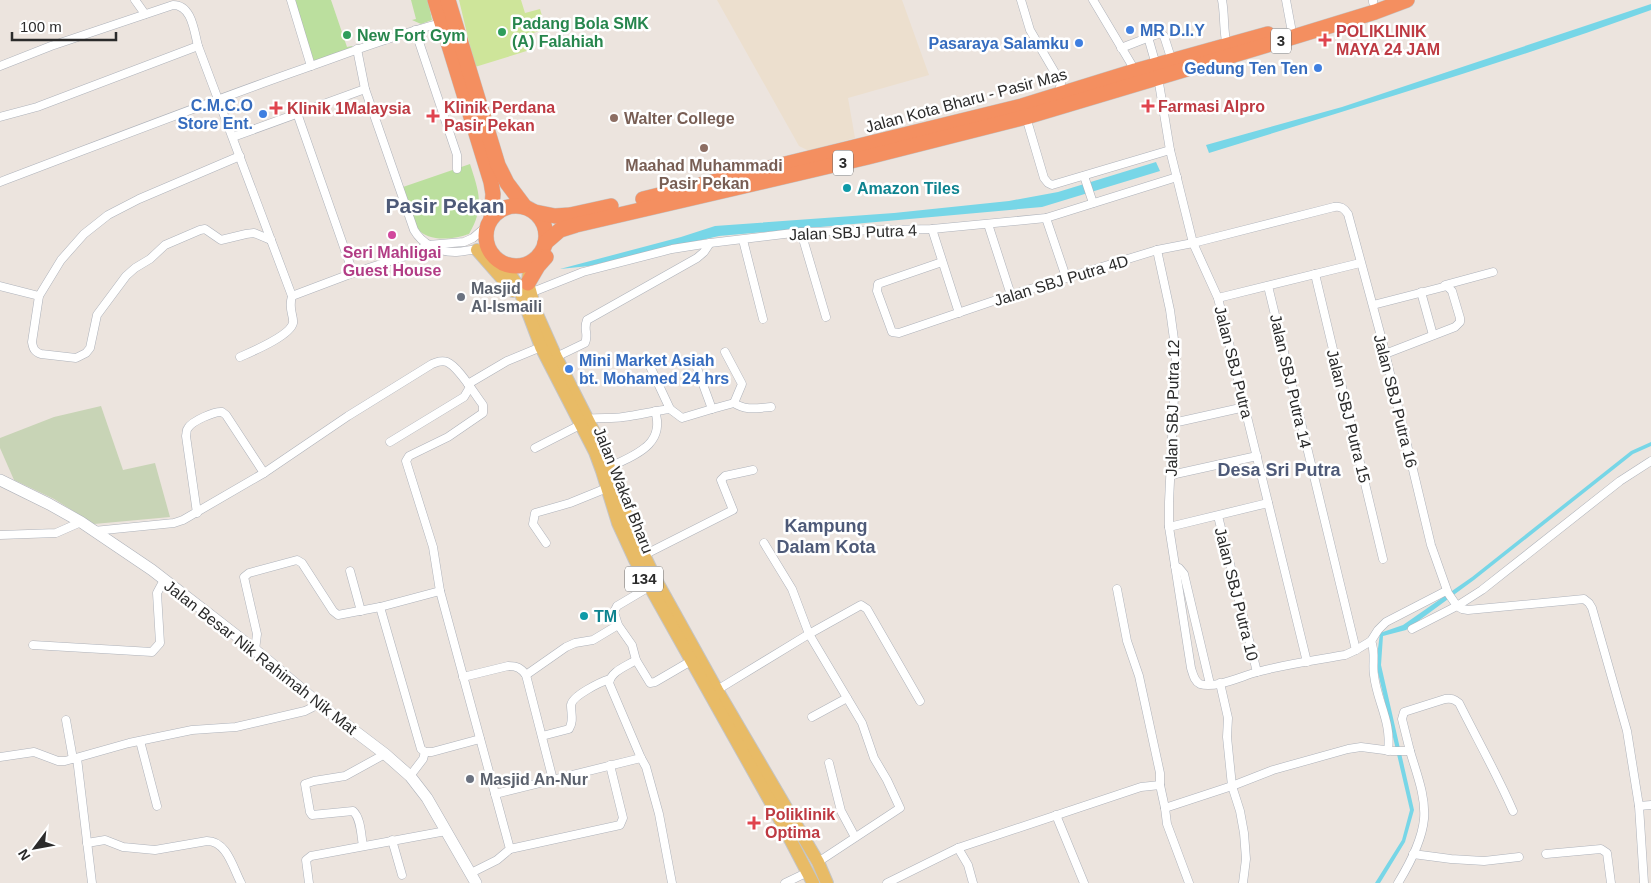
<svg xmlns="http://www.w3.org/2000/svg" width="1651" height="883" font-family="Arial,sans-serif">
  <rect width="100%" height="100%" fill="#ece4de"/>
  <path fill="#ecdfce" d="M717,0H902L929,75L848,98L855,138L809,151L799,146Z"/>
  <g fill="#bbdf9e">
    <path d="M291,0H331L347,47L352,46L353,50L311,66Z"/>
    <path d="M411,0H428L432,20L421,24L412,20L416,19Z"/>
    <path d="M470,164C479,192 485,207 469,234C455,239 428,243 417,228C412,221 406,196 403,187Z"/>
  </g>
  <path fill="#c8d4b6" d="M101,406L123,470L155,463L170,517L94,524L54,499L14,480L0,448V438L54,417Z"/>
  <path fill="#cee59a" d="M459,0H521L525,13L540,9L546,29L527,35L533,49L475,67Z"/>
  <g fill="#77d6e7">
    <path d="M1651,4V10C1505,63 1357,107 1209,153L1206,145L1342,107Z"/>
    <path d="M1156,162L1160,171L1042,207L719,236L589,266L560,269L681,237L715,226L894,213L1009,201L1058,192Z"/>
    <path d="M1651,442V446L1633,454L1474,580L1406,630L1383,636L1381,665L1414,810L1405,842L1380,883H1375L1402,840L1410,810L1376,664L1380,633L1403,625L1472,577L1631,451Z"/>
  </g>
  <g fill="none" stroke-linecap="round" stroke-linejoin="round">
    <defs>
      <g id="street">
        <path d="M135,0L145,14"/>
        <path d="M291,0L311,66"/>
        <path d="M1021,0L1030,30L1061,83L1058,95"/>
        <path d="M1093,0L1136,72"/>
        <path d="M1222,0C1225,15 1223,31 1227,46"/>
        <path d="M1286,0L1291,27"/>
        <path d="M1373,0V2"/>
        <path d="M415,30L457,155V169"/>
        <path d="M1148,37L1156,65L1170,150L1193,243L1218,298L1307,662"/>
        <path d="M1121,48L1160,33L1164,36L1172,61"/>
        <path d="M357,49L365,89L414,230C422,244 438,252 455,252C462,252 471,249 479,250C484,251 489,254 494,255"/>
        <path d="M0,66L51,46L173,5C192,5 194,31 198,46L292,296C288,310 294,315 293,323C290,336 251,352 240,357"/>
        <path d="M297,113L353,273"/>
        <path d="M0,117L37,107L198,46"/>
        <path d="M1026,117L1044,178L1048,183L1052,185L1170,150"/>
        <path d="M233,137L365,89"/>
        <path d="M240,156L139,199L108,215L84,234L61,260L39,296L32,342C33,349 35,352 41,354L76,358L86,353L90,348L97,315L126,276L135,268L150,259L165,245L200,230L205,229L221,240L246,234L254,233L271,240"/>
        <path d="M1084,176L1093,203"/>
        <path d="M0,182C98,145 195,107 294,72C343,55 391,36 441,23"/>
        <path d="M1046,218L1066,277"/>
        <path d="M988,224L1011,295"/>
        <path d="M932,229L959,313"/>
        <path d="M801,232L826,317"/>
        <path d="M743,240L763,319"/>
        <path d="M1157,250L1170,310L1176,354L1169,502V527L1191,668C1193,674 1194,681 1200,684C1216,689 1242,676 1257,672C1286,664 1316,660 1345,655L1356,650L1371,641L1378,630L1386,622L1446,591"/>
        <path d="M942,262L878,284L877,291L892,332L899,333L1011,295L1157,250L1193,243L1334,207C1341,206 1344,208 1348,214L1382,340L1431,545L1448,593L1457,606L1462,609L1468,610L1584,599L1589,603L1592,608L1627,731L1639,806L1644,883"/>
        <path d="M1315,274L1383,559"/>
        <path d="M1445,285L1493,272"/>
        <path d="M0,286L39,296"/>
        <path d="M1268,286L1356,650"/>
        <path d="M1421,292L1433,335"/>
        <path d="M530,293L583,272L672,249L710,243L801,232L932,229L1046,218L1177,177"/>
        <path d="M292,296L353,273L406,256L428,245L464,242L473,238L488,225"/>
        <path d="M1218,298L1360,263"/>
        <path d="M1373,305L1447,286L1452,291L1460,318V322L1455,327L1385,354"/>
        <path d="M725,352L742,384L734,403"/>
        <path d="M556,357L585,343C589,334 583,330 587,320L697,258L704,252L710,243"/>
        <path d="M468,384L507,361L541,347"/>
        <path d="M670,409L682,418L712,409L697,368"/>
        <path d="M712,409L734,403C746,411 757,408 771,407"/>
        <path d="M588,419C600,417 611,419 623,417C639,415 654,411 670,409L648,362"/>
        <path d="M1173,423L1245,407"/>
        <path d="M390,442L464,397L470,387"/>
        <path d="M535,448L580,425"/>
        <path d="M610,467C634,455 666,445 655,411"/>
        <path d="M1171,475L1257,456"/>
        <path d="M197,513L186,436C187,432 186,430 188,428C192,421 215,411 222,412L226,415L264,473"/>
        <path d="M1218,516L1257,672"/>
        <path d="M1169,527L1268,503"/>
        <path d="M94,531L174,523L183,520L264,473L348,416L432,364C437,362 442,360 447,362C459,367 475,395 483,405V413L448,437L409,456L406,461L433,547L440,591L510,849L497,860L471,873"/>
        <path d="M0,535L56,533L81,522"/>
        <path d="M546,543L533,524L535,513L570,503L607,488"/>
        <path d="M764,543L792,589L809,634L862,723L874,758L887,780L900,808L818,862"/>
        <path d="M644,555L733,510L721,480L725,476L753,470"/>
        <path d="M1175,566L1179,568L1184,574L1210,684"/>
        <path d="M350,571L361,611"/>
        <path d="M649,587L617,606L614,612L618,625L632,645L636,660L650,683L655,682L691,661"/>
        <path d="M1117,589L1127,641L1139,676L1160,773V785"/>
        <path d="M380,607L421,749L425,752H432L480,739"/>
        <path d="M1412,629L1457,606L1482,590L1620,481L1651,461"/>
        <path d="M1371,641C1376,652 1372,664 1374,675C1377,702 1392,722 1388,751"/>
        <path d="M33,645L152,652L160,643L157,593L164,580"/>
        <path d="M255,650L257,634L244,577L249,573L297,560L302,563L333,611L338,615L380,607L440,591"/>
        <path d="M636,660C627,666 611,671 609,683L641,758L646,767L659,814L672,883"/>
        <path d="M526,675L566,647L575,643L593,640L618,625"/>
        <path d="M463,677L508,666C517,666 521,668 526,675L553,780"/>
        <path d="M1220,683L1228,718L1227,737L1232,786L1240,811L1244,833L1246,859L1243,883"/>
        <path d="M717,690L809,634L861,605L867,609L920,701"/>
        <path d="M812,717L847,698"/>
        <path d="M66,720L73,759"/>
        <path d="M542,736L569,729C574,721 571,714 571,705C572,696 600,682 610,679"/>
        <path d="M140,741L157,806"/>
        <path d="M1410,751L1402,719L1404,712L1445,699C1451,698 1454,699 1459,703C1477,739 1497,774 1513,811"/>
        <path d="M0,757L34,752L58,761H65L129,743L192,730L236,727L305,711L319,704"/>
        <path d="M77,758L92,883"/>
        <path d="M829,763L841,811L855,837"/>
        <path d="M410,776L423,759L425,752"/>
        <path d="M495,794L641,758"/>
        <path d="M1639,806L1651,805"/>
        <path d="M1165,808L1167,824L1189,883"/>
        <path d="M1056,815L1084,883"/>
        <path d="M392,840L402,875"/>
        <path d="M87,843L105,840L123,847L155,850L207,841C227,841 233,868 241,883"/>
        <path d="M363,846C361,835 361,818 353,811L312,815L310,812L305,784L314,781L345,776L385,754"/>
        <path d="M958,848L968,865L973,883"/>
        <path d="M510,849L620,825L623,818L610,765"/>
        <path d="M1413,854L1451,859L1484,861L1519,857"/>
        <path d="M1546,854L1601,849L1607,853L1611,883"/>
        <path d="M309,883L306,860L311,856L446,831"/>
        <path d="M785,883L808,872"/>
        <path d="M887,883L958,848L1141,787L1160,785L1165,808L1232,786L1273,770L1348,749L1361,747L1392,751H1410C1416,772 1426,796 1424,819C1422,840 1409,865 1398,883"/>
      </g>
      <path id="secondary" d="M0,480L49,504L81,522L152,570L255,650L319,704L385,754L410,776L427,798L476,883"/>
      <g id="primary">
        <path d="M477,250L513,291"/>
        <path d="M533,261L529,269L528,283L536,312L556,357L602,448L628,520L644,555L657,582L717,690L818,862L827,883"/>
        <path d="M502,262L518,286L541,347L595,452L602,471L618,523L635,560L770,801L813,883"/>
      </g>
      <g id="highway">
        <path d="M435,0L491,182L493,194L491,219"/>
        <path d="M448,0L498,165L507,183L525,207"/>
        <path d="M643,199L1022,106L1135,71L1268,34"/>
        <circle cx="516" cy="236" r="30"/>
        <path d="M535,212L555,216L570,215L611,206"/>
        <path d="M545,243L560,230L576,225L868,157L1026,117L1267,45L1375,12L1407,0"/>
        <path d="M528,283L538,266L546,257"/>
      </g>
    </defs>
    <use href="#street" stroke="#aeb2ba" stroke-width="9"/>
    <use href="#secondary" stroke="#aeb2ba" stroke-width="12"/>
    <use href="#primary" stroke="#c4c4c4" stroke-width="14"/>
    <use href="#highway" stroke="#c4c4c4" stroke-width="16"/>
    <use href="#street" stroke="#fff" stroke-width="8"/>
    <use href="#secondary" stroke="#fff" stroke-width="11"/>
    <use href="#primary" stroke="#e8bb66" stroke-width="12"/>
    <use href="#highway" stroke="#f48f60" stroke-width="15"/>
  </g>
  <g fill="#3f7fe0" stroke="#fff" stroke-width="2">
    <circle cx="1130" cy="30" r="5"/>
    <circle cx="1079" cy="43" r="5"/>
    <circle cx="1318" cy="68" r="5"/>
    <circle cx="263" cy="114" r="5"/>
    <circle cx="569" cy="369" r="5"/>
  </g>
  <g fill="#2e9e5b" stroke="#fff" stroke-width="2">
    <circle cx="502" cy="32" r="5"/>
    <circle cx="347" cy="35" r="5"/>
  </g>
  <g fill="#e0444e" stroke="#fff" stroke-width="2">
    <path d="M1322.5 32.5h5v5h5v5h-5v5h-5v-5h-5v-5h5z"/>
    <path d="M1145.5 98.5h5v5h5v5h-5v5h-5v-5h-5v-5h5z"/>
    <path d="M273.5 100.5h5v5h5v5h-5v5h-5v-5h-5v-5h5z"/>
    <path d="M430.5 108.5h5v5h5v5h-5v5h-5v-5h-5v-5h5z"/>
    <path d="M751.5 815.5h5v5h5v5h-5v5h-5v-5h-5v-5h5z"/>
  </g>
  <g fill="#8d6e63" stroke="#fff" stroke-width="2">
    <circle cx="614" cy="118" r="5"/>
    <circle cx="704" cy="148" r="5"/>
  </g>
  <g fill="#0f9aa8" stroke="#fff" stroke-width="2">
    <circle cx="847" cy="188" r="5"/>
    <circle cx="584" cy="616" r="5"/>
  </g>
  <circle fill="#d1479c" stroke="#fff" stroke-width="2" cx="392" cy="235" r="5"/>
  <g fill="#6b7280" stroke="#fff" stroke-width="2">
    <circle cx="461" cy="297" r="5"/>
    <circle cx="470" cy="779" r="5"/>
  </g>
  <g text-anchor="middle" stroke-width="5" stroke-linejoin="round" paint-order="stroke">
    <g fill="#fff" stroke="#6b6b6b" stroke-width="1">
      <rect x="1271" y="28.5" width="20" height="25" rx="4"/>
      <rect x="833" y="150.5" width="20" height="25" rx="4"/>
      <rect x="625" y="566.5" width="38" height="25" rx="4"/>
    </g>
    <g font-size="15" font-weight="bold" fill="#2b2b2b">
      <text x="1281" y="46">3</text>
      <text x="843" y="168">3</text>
      <text x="644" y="584">134</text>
    </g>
    <g font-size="16" font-weight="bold" fill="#27864d" stroke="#fff" text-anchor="start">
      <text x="512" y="29">Padang Bola SMK<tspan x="512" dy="18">(A) Falahiah</tspan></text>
      <text x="357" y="41">New Fort Gym</text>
    </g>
    <g font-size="16" font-weight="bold" fill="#366cbe" stroke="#fff" text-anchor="end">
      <text x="1140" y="36" text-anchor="start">MR D.I.Y</text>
      <text x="1069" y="49">Pasaraya Salamku</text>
      <text x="1308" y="74">Gedung Ten Ten</text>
      <text x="253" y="111">C.M.C.O<tspan x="253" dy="18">Store Ent.</tspan></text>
      <text x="579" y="366" text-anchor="start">Mini Market Asiah<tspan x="579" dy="18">bt. Mohamed 24 hrs</tspan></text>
    </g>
    <g font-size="16" font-weight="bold" fill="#be3a42" stroke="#fff" text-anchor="start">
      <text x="1336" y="37">POLIKLINIK<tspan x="1336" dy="18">MAYA 24 JAM</tspan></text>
      <text x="1158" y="112">Farmasi Alpro</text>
      <text x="444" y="113">Klinik Perdana<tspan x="444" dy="18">Pasir Pekan</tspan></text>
      <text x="287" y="114">Klinik 1Malaysia</text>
      <text x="765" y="820">Poliklinik<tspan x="765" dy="18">Optima</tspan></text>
    </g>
    <g font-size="16" fill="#2b2b2b" stroke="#fff">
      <text transform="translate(966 100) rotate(-15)" y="6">Jalan Kota Bharu - Pasir Mas</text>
      <text transform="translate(853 232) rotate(-2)" y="6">Jalan SBJ Putra 4</text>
      <text transform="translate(1061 280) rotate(-17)" y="6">Jalan SBJ Putra 4D</text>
      <text transform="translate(1234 362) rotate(76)" y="6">Jalan SBJ Putra</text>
      <text transform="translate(1291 381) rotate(77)" y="6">Jalan SBJ Putra 14</text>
      <text transform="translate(1396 401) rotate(76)" y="6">Jalan SBJ Putra 16</text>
      <text transform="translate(1172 408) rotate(-89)" y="6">Jalan SBJ Putra 12</text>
      <text transform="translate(1349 416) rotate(76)" y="6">Jalan SBJ Putra 15</text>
      <text transform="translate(624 490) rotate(68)" y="6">Jalan Wakaf Bharu</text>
      <text transform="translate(1237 594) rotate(76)" y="6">Jalan SBJ Putra 10</text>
      <text transform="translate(261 657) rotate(38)" y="6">Jalan Besar Nik Rahimah Nik Mat</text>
    </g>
    <g font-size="16" font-weight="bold" fill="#785e54" stroke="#fff" text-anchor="start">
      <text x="624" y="124">Walter College</text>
      <text x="704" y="171" text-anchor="middle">Maahad Muhammadi<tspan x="704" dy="18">Pasir Pekan</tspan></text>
    </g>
    <g font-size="16" font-weight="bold" fill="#0d838f" stroke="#fff" text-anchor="start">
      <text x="857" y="194">Amazon Tiles</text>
      <text x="594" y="622">TM</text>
    </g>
    <g font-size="16" font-weight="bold" fill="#b23c85" stroke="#fff">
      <text x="392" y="258">Seri Mahligai<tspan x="392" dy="18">Guest House</tspan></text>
    </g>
    <g font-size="16" font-weight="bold" fill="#5b616d" stroke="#fff" text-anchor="start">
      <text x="471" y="294">Masjid<tspan x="471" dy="18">Al-Ismaili</tspan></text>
      <text x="480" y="785">Masjid An-Nur</text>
    </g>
    <g font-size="18" font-weight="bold" fill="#4e5a78" stroke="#fff">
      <text x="1279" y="476">Desa Sri Putra</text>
      <text x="826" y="532">Kampung<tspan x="826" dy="21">Dalam Kota</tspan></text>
    </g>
    <g font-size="21" font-weight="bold" fill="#4e5a78" stroke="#fff">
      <text x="445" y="213">Pasir Pekan</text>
    </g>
  </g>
  <g transform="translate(35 848) rotate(238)" stroke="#ffffff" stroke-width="4" paint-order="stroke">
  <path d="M0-4L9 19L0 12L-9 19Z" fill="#2b2b2b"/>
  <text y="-8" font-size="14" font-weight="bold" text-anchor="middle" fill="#2b2b2b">N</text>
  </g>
  <path d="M12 32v8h104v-8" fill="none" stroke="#2b2b2b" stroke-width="2.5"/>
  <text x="20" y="32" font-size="15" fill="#2b2b2b" stroke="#ffffff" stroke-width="4" paint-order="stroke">100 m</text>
</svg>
